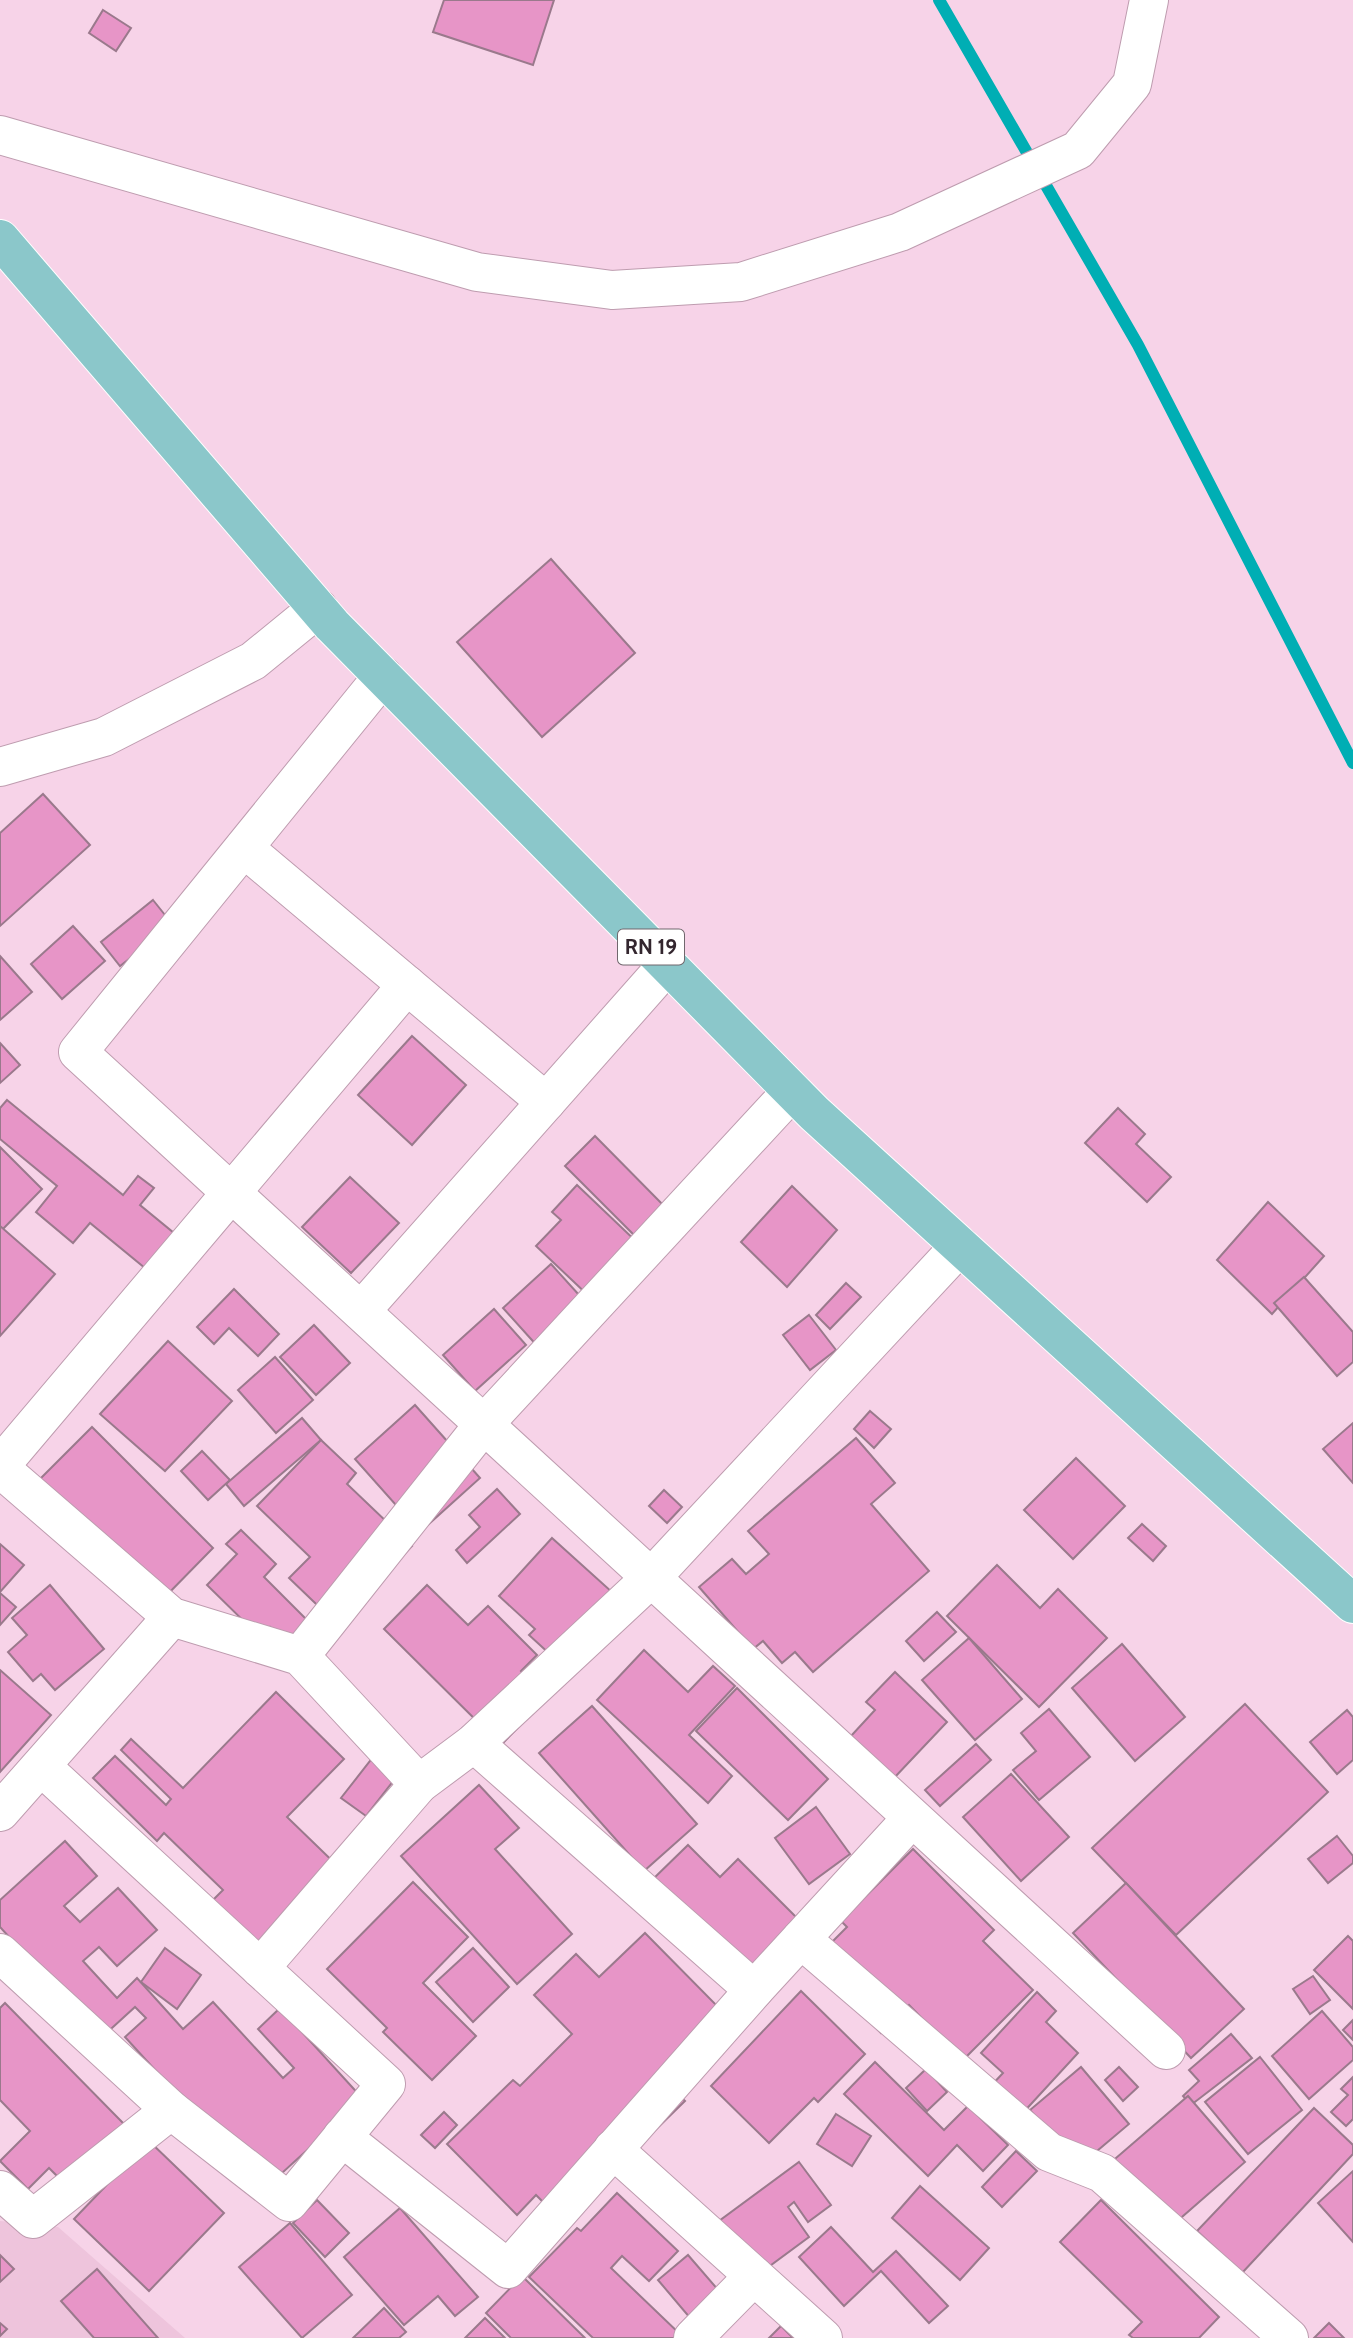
<svg xmlns="http://www.w3.org/2000/svg" width="1353" height="2338" font-family="Cabin,sans-serif">
  <rect width="100%" height="100%" fill="#f7d3e8"/>
  <path fill="#eec4dc" d="M0,2221L58,2227L185,2338H0Z"/>
  <g fill="none" stroke-linecap="round" stroke-linejoin="round">
    <path stroke="#00aeb4" stroke-width="12" d="M939,0L1138,345L1353,763"/>
  </g>
  <g fill="#e795c7" stroke="#9a798c" stroke-width="2">
    <path d="M444,0H554L533,65L433,32Z"/>
    <path d="M103,10L131,28L116,51L89,33Z"/>
    <path d="M551,559L635,653L542,737L457,642Z"/>
    <path d="M43,794L90,845L0,926V833Z"/>
    <path d="M153,900L173,925L120,966L101,942Z"/>
    <path d="M73,926L105,961L62,999L31,964Z"/>
    <path d="M0,956L32,992L0,1020Z"/>
    <path d="M412,1036L466,1085L412,1145L358,1095Z"/>
    <path d="M0,1043L20,1065L0,1083Z"/>
    <path d="M7,1100L123,1195L138,1176L154,1188L140,1205L180,1238L151,1273L90,1223L73,1243L36,1212L57,1186L0,1139V1108Z"/>
    <path d="M1118,1108L1145,1134L1136,1144L1171,1177L1147,1202L1085,1143Z"/>
    <path d="M595,1136L673,1215L643,1244L565,1166Z"/>
    <path d="M0,1147L42,1189L0,1232Z"/>
    <path d="M350,1177L399,1223L351,1273L302,1227Z"/>
    <path d="M577,1185L642,1247L592,1299L536,1246L561,1220L552,1212Z"/>
    <path d="M792,1186L837,1230L787,1287L741,1242Z"/>
    <path d="M1268,1202L1324,1256L1272,1314L1217,1260Z"/>
    <path d="M0,1226L55,1274L0,1336Z"/>
    <path d="M551,1264L589,1306L540,1349L503,1308Z"/>
    <path d="M1304,1277L1353,1332V1362L1337,1376L1274,1303Z"/>
    <path d="M846,1283L861,1297L830,1329L816,1315Z"/>
    <path d="M234,1289L279,1334L258,1356L229,1328L214,1344L197,1327Z"/>
    <path d="M494,1309L526,1345L475,1391L443,1355Z"/>
    <path d="M809,1315L836,1350L810,1370L783,1335Z"/>
    <path d="M314,1325L350,1363L316,1395L280,1357Z"/>
    <path d="M168,1341L232,1401L165,1471L100,1414Z"/>
    <path d="M275,1357L313,1400L276,1433L238,1390Z"/>
    <path d="M415,1405L480,1478L420,1532L355,1459Z"/>
    <path d="M870,1411L891,1429L874,1448L854,1429Z"/>
    <path d="M302,1418L321,1440L244,1506L226,1484Z"/>
    <path d="M1353,1423V1483L1323,1449Z"/>
    <path d="M92,1427L213,1548L159,1603L32,1487Z"/>
    <path d="M856,1438L895,1483L871,1504L929,1571L813,1672L795,1652L782,1663L763,1641L753,1649L699,1587L732,1559L746,1574L769,1554L748,1531Z"/>
    <path d="M321,1440L356,1473L347,1484L412,1546L337,1624L289,1578L310,1557L257,1506Z"/>
    <path d="M202,1451L230,1480L208,1500L181,1471Z"/>
    <path d="M1076,1458L1125,1506L1073,1559L1024,1510Z"/>
    <path d="M497,1489L520,1514L467,1563L456,1550L480,1527L469,1515Z"/>
    <path d="M664,1490L682,1507L667,1523L649,1506Z"/>
    <path d="M1142,1524L1166,1546L1153,1561L1128,1538Z"/>
    <path d="M241,1530L276,1564L264,1577L318,1631L297,1653L270,1627L260,1637L207,1585L237,1554L226,1544Z"/>
    <path d="M552,1538L623,1602L564,1667L529,1635L535,1629L499,1596Z"/>
    <path d="M0,1544L24,1565L0,1592Z"/>
    <path d="M997,1565L1040,1608L1058,1589L1107,1638L1039,1707L947,1616Z"/>
    <path d="M50,1585L104,1649L55,1690L41,1674L33,1681L8,1652L27,1635L12,1618Z"/>
    <path d="M427,1585L468,1625L488,1606L537,1655L521,1671L547,1698L501,1745L384,1629Z"/>
    <path d="M0,1593L16,1607L0,1625Z"/>
    <path d="M937,1612L956,1632L924,1661L906,1641Z"/>
    <path d="M969,1638L1022,1699L975,1740L922,1680Z"/>
    <path d="M1122,1644L1185,1717L1135,1761L1072,1688Z"/>
    <path d="M644,1650L688,1692L713,1666L735,1686L689,1735L732,1776L708,1803L597,1700Z"/>
    <path d="M0,1670L51,1715L0,1772Z"/>
    <path d="M895,1672L947,1722L894,1778L851,1736L875,1710L866,1702Z"/>
    <path d="M737,1688L828,1779L788,1820L696,1731Z"/>
    <path d="M276,1692L344,1759L287,1817L348,1876L267,1959L209,1904L223,1890L164,1833L157,1841L93,1778L115,1756L166,1805L171,1799L121,1750L131,1739L183,1788Z"/>
    <path d="M1245,1704L1328,1792L1176,1935L1092,1848Z"/>
    <path d="M592,1706L697,1824L644,1871L539,1753Z"/>
    <path d="M1049,1709L1090,1757L1039,1800L1013,1770L1036,1751L1021,1733Z"/>
    <path d="M1347,1710L1353,1717V1760L1337,1774L1310,1742Z"/>
    <path d="M976,1744L991,1760L940,1806L925,1790Z"/>
    <path d="M377,1752L401,1771L366,1816L341,1798Z"/>
    <path d="M1011,1774L1069,1837L1021,1881L963,1817Z"/>
    <path d="M479,1785L519,1828L495,1849L572,1934L517,1984L401,1856Z"/>
    <path d="M816,1807L850,1854L809,1884L775,1838Z"/>
    <path d="M1337,1836L1353,1856V1863L1328,1883L1308,1859Z"/>
    <path d="M65,1841L97,1876L64,1906L80,1922L118,1888L157,1930L117,1966L99,1947L83,1961L117,1998L137,1978L183,2029L213,2002L283,2078L294,2068L258,2029L280,2008L363,2099L270,2184L217,2138L125,2037L146,2018L135,2007L101,2038L0,1927V1900Z"/>
    <path d="M688,1845L720,1877L738,1859L809,1930L759,1981L651,1881Z"/>
    <path d="M913,1849L994,1930L983,1941L1033,1990L963,2060L909,2005L881,2033L811,1963L847,1927L841,1921Z"/>
    <path d="M413,1882L468,1937L423,1983L476,2036L432,2080L383,2032L387,2028L327,1969Z"/>
    <path d="M1126,1883L1244,2009L1191,2058L1073,1933Z"/>
    <path d="M645,1933L729,2018L676,2092L685,2101L562,2221L536,2195L517,2215L447,2144L513,2080L520,2086L572,2034L534,1995L576,1954L599,1977Z"/>
    <path d="M1348,1936L1353,1941V2009L1314,1970Z"/>
    <path d="M165,1948L201,1975L177,2009L141,1982Z"/>
    <path d="M473,1948L509,1987L473,2022L436,1982Z"/>
    <path d="M1313,1976L1330,2000L1310,2014L1293,1989Z"/>
    <path d="M801,1991L865,2054L818,2102L814,2098L769,2143L711,2086Z"/>
    <path d="M1037,1992L1056,2011L1046,2022L1078,2053L1020,2116L989,2088L1003,2073L981,2053Z"/>
    <path d="M5,2003L124,2124L64,2183L49,2168L28,2189L0,2161L30,2131L0,2100V2008Z"/>
    <path d="M1322,2011L1353,2047V2060L1309,2099L1272,2056Z"/>
    <path d="M1353,2020V2040L1343,2030Z"/>
    <path d="M1231,2034L1252,2058L1191,2105L1183,2096L1199,2081L1189,2070Z"/>
    <path d="M1260,2057L1302,2110L1248,2154L1205,2102Z"/>
    <path d="M875,2062L944,2130L968,2106L1008,2145L983,2171L957,2145L928,2176L844,2094Z"/>
    <path d="M1081,2067L1129,2124L1078,2167L1030,2110Z"/>
    <path d="M1119,2067L1138,2087L1123,2101L1105,2080Z"/>
    <path d="M926,2069L947,2092L927,2111L906,2088Z"/>
    <path d="M1353,2077V2119L1346,2126L1331,2112L1348,2095L1341,2089Z"/>
    <path d="M1188,2096L1245,2162L1167,2230L1109,2164Z"/>
    <path d="M1314,2108L1353,2145V2154L1242,2273L1197,2231Z"/>
    <path d="M444,2112L457,2125L435,2148L421,2135Z"/>
    <path d="M836,2114L871,2136L852,2166L817,2144Z"/>
    <path d="M149,2141L224,2213L149,2291L74,2219Z"/>
    <path d="M1016,2151L1037,2171L1002,2207L982,2187Z"/>
    <path d="M799,2162L831,2205L808,2222L794,2202L788,2207L809,2237L759,2274L719,2221Z"/>
    <path d="M1353,2171V2242L1318,2203Z"/>
    <path d="M920,2186L989,2248L960,2280L892,2218Z"/>
    <path d="M617,2193L678,2251L649,2281L622,2256L611,2268L682,2336L680,2338H593L529,2277L577,2228L581,2231Z"/>
    <path d="M317,2200L349,2233L325,2257L293,2223Z"/>
    <path d="M1101,2200L1219,2317L1199,2338H1133L1129,2335L1142,2322L1060,2242Z"/>
    <path d="M400,2208L478,2297L455,2316L438,2296L404,2325L344,2257Z"/>
    <path d="M290,2223L352,2295L302,2338L239,2267Z"/>
    <path d="M831,2227L873,2272L896,2251L948,2306L929,2323L881,2271L844,2306L799,2257Z"/>
    <path d="M0,2255L14,2269L0,2282Z"/>
    <path d="M688,2255L732,2306L702,2332L658,2280Z"/>
    <path d="M97,2269L158,2338H94L61,2301Z"/>
    <path d="M522,2276L585,2338H511L486,2313Z"/>
    <path d="M384,2308L406,2332L399,2338H353Z"/>
    <path d="M485,2318L505,2338H465Z"/>
    <path d="M0,2323L7,2329L0,2336Z"/>
    <path d="M1329,2323L1344,2338H1314Z"/>
    <path d="M781,2326L793,2338H769Z"/>
  </g>
  <g fill="none" stroke-linecap="round" stroke-linejoin="round">
    <defs>
      <g id="minor">
        <path d="M383,676L78,1052L1166,2050"/>
        <path d="M0,767L104,737L253,661L318,608"/>
        <path d="M244,848L546,1102"/>
        <path d="M361,1311L668,964"/>
        <path d="M0,1466L407,985"/>
        <path d="M0,1468L172,1617L300,1656L419,1784"/>
        <path d="M300,1656L484,1424L792,1091"/>
        <path d="M474,1743L754,1990"/>
        <path d="M0,1812L172,1617"/>
        <path d="M801,1939L1049,2152L1102,2173L1289,2338"/>
        <path d="M0,1953L171,2110L289,2202L386,2084L42,1767"/>
        <path d="M260,1968L419,1784L474,1743L651,1578L960,1246"/>
        <path d="M342,2137L508,2269L754,1990L912,1818"/>
        <path d="M613,2149L823,2338"/>
        <path d="M0,2190L33,2219L171,2110"/>
        <path d="M693,2338L754,2276"/>
      </g>
      <path id="tertiary" d="M0,135L477,272L612,290L741,282L900,232L1078,150L1132,84L1149,0"/>
      <path id="primary" d="M0,239L332,625L814,1113L1353,1604"/>
    </defs>
    <use href="#minor" stroke="#be9caf" stroke-width="40"/>
    <use href="#tertiary" stroke="#be9caf" stroke-width="40"/>
    <use href="#primary" stroke="#fff" stroke-width="40"/>
    <use href="#minor" stroke="#fff" stroke-width="38"/>
    <use href="#tertiary" stroke="#fff" stroke-width="38"/>
    <use href="#primary" stroke="#8bc7ca" stroke-width="38"/>
  </g>
  <g text-anchor="middle" stroke-width="6" stroke-linejoin="round" paint-order="stroke">
    <rect fill="#fff" stroke="#70676d" stroke-width="2" x="618" y="929.5" width="66" height="35" rx="5"/>
    <g font-size="21" font-weight="bold" fill="#33262e">
      <text x="651" y="954">RN 19</text>
    </g>
  </g>
</svg>
